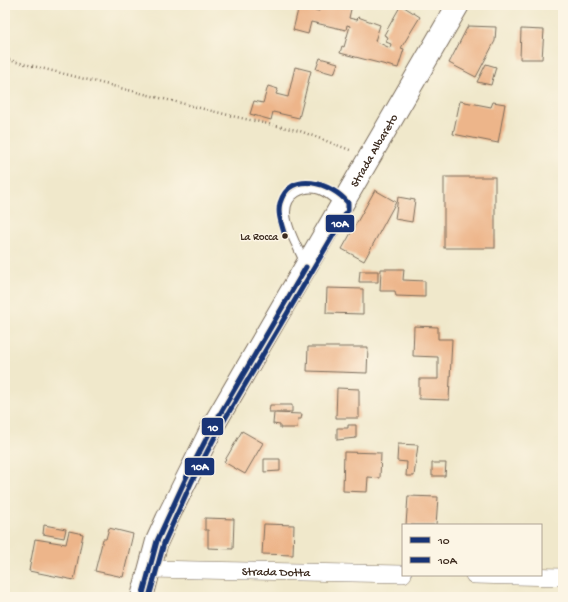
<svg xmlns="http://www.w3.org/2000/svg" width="568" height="602" font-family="'Gochi Hand',sans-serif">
  <rect width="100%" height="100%" fill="#fcf5e5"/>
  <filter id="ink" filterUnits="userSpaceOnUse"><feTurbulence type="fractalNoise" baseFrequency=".025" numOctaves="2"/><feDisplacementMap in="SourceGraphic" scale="8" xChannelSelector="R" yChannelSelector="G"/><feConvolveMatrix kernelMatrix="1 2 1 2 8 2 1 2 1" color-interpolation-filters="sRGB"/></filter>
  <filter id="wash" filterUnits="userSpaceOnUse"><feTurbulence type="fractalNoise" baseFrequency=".012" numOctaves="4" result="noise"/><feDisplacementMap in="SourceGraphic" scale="16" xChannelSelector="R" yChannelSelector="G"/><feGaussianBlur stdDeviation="0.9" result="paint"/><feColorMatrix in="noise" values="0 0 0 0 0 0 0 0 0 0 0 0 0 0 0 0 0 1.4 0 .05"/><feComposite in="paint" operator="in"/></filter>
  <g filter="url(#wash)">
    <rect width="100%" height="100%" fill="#f0e8cb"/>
    <g id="blocks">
      <g fill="#edb58a">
        <path d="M321,5H352L349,18L357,20L358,17L380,25L375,41L390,48L391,44L386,42L388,37L384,35L401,5L420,17L401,48L404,49L398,68L340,53L342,46L344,47L350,26L347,25L346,30L311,22L308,34L293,30L299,6L319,11Z"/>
        <path d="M468,26L496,27L495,41L476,77L449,63Z"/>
        <path d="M521,29L544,30L542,59H520Z"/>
        <path d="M320,58L338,63L334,74L316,69Z"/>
        <path d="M486,64L496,67L491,85L477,82Z"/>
        <path d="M295,67L311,71L299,118L273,112L271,120L250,114L254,101L263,103L268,86L278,89L276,94L288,97Z"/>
        <path d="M460,101L491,107L493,102L505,104L498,143L453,134Z"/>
        <rect x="444" y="177" width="51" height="71"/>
        <path d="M375,190L396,202L364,261L342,249Z"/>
        <path d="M398,197L415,200L412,222L395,219Z"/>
        <path d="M381,269H404L403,280L425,281V297L396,296L395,291H380Z"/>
        <path d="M360,271H378V282H359Z"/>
        <path d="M327,288L363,289V314L326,313Z"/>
        <path d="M414,326L438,327V339H452L449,400L419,399V379H438V357L413,356Z"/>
        <path d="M308,347H368L367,373L307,371Z"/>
        <path d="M337,388L359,389V418H336Z"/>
        <path d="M270,405H292V412H269Z"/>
        <path d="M274,413L302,414L301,419H298L297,428H280V425L273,424Z"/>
        <path d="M348,425H356V438L337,440V428H348Z"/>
        <path d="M242,431L263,443L245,474L224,462Z"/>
        <path d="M398,444L418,445L414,476H406L407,462L397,461Z"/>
        <path d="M344,452L381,453L380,478L368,477L367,492L343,491Z"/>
        <path d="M264,459H280V471L264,472Z"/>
        <path d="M432,463H446L445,476H432Z"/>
        <path d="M408,496L438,497L436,525H406Z"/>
        <path d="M205,518L234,519L233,549L208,548V530H205Z"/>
        <path d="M264,524L294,525L293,555L262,554Z"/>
        <path d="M44,525L66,529L64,538L43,534Z"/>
        <path d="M109,528L133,534L123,577L95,571L103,539H106Z"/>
        <path d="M69,531L83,534L74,580L29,571L35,539L66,544Z"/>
      </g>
    </g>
  </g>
  <g filter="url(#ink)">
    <use href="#blocks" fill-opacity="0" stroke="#7a6c5b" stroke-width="1"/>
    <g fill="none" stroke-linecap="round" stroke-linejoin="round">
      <defs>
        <path id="lane" d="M304,262C298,247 287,230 286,214C285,194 304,185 320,190C328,193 334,199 340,204"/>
        <g id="street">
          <path id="s1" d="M149,569L403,574"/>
          <path d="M474,575L563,577"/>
        </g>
        <g id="secondary">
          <path id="s2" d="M142,597L157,541L167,519L213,426L458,5"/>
        </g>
      </defs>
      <use href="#lane" stroke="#7a6c5b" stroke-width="10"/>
      <use href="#street" stroke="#7a6c5b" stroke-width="18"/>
      <use href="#secondary" stroke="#7a6c5b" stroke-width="24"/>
      <path stroke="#7a6c5b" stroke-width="2.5" stroke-dasharray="1 3" stroke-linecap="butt" d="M5,59L232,116L300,131L350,150"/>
      <use href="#lane" stroke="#fff" stroke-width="8"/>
      <use href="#street" stroke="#fff" stroke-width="17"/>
      <use href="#secondary" stroke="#fff" stroke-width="22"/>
      <defs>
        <path id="bus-1" d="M142,597L157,541L186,478L213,426L306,267"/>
        <path id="bus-2" d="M149,597L164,543L192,481L219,429L348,210V203C332,183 290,169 280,203C277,214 282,225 285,236"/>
      </defs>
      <use href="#bus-1" stroke="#fcf5e5" stroke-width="8"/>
      <use href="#bus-2" stroke="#fcf5e5" stroke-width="8"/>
      <use href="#bus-1" stroke="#193476" stroke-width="5"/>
      <use href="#bus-2" stroke="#193476" stroke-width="5"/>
    </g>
  </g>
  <circle fill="#3b2a1e" stroke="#fcf5e5" stroke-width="1.5" cx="285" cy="236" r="3.5"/>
  <g text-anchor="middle" stroke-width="3" stroke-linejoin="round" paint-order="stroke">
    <g font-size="11" fill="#3b2a1e" stroke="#fcf5e5" text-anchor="end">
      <text x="278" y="240">La Rocca</text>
    </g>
    <g font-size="12" fill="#3b2a1e" stroke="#fcf5e5">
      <text dy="4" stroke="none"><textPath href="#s2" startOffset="505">Strada Albareto</textPath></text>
      <text dy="4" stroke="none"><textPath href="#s1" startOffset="127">Strada Dotta</textPath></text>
    </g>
  </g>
  <g stroke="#fcf5e5" stroke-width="1.5">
    <rect x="325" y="214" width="30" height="19" rx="4" fill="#193476"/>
    <rect x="201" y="417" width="23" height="19" rx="4" fill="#193476"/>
    <rect x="184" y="457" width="31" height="19" rx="4" fill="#193476"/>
  </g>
  <g font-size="11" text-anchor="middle" font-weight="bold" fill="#fff">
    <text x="340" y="227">10A</text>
    <text x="213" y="431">10</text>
    <text x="200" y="470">10A</text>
  </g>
  <rect width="568" height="602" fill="none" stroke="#fcf5e5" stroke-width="20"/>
  <rect x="402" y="524" width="140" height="52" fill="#fcf5e5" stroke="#afa495"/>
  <rect x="410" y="537" width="20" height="6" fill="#193476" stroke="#afa495"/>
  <text x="438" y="544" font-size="12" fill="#3b2a1e">10</text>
  <rect x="410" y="557" width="20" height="6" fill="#193476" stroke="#afa495"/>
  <text x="438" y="564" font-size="12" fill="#3b2a1e">10A</text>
</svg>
